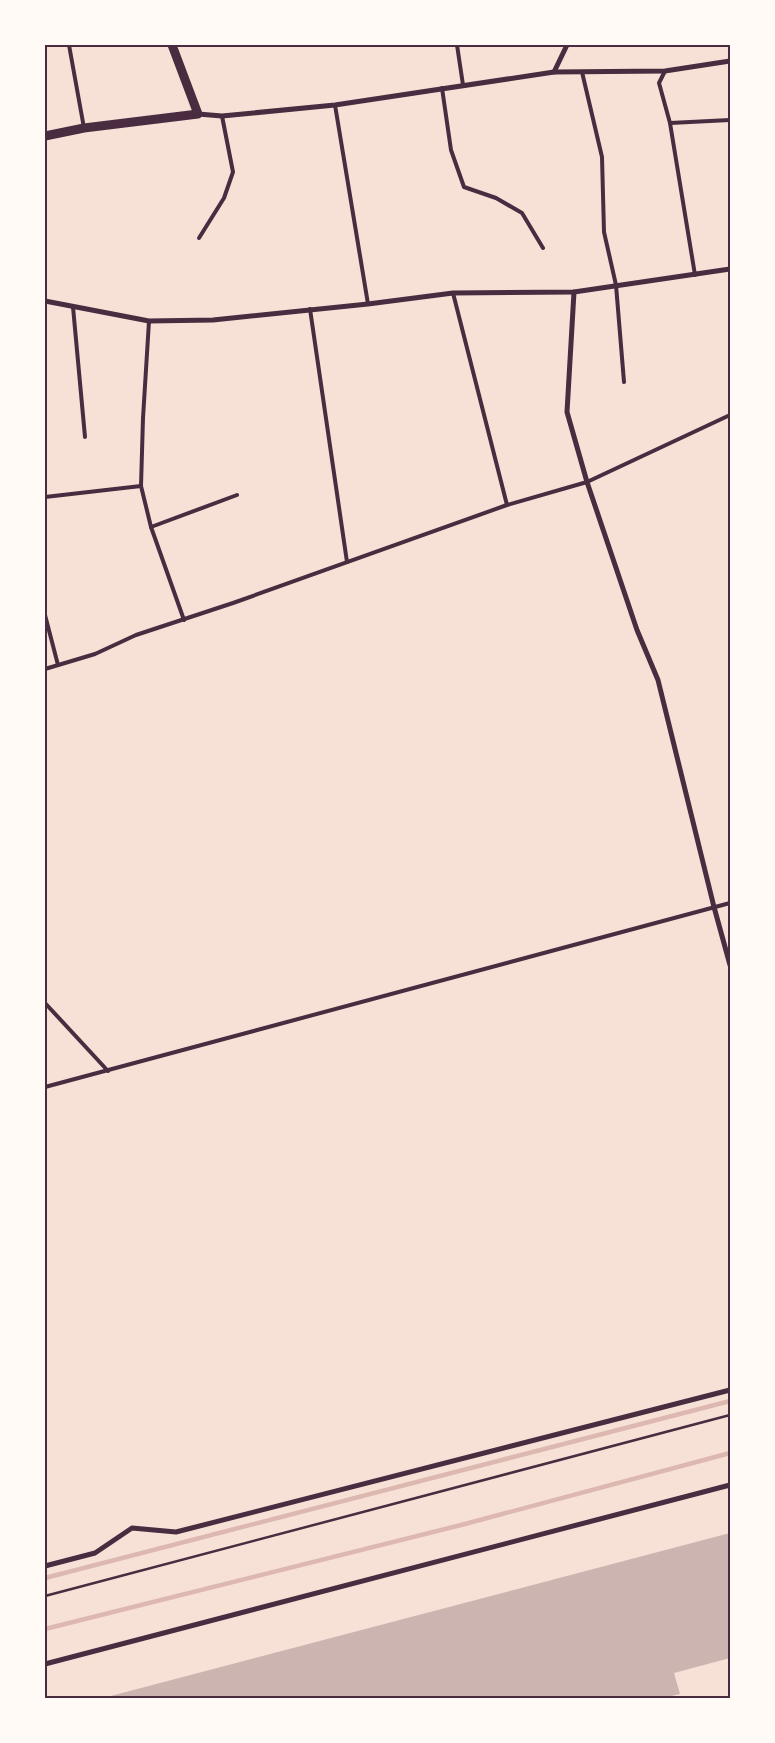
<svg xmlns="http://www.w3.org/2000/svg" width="775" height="1743" font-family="'IBM Plex Sans',sans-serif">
  <rect width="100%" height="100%" fill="#f7e1d7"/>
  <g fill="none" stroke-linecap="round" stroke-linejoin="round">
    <g stroke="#dcb8b0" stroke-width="4.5">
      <path d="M45,1578L730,1401"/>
      <path d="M45,1629L465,1524L730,1453"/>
    </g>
  </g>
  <path fill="#ccb4b1" d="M730,1533V1658L674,1673L680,1694L663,1698H103Z"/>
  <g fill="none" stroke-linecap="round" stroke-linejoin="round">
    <path stroke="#4a2c40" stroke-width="2.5" d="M45,1596L730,1415"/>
    <g stroke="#4a2c40" stroke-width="4">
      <path d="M69,45L84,128"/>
      <path d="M457,45L463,85"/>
      <path d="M665,71L659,83L670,123L695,275"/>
      <path d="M582,72L602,157L604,232L616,285L624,382"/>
      <path d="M442,88L451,150L464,187L496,198L522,213L543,248"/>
      <path d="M335,105L368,304"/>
      <path d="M670,123L730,120"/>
      <path d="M199,238L224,198L233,172L222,116"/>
      <path d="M453,293L507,505"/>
      <path d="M73,307L85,437"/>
      <path d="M310,309L347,562"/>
      <path d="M141,486L143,418L149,321"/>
      <path d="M45,497L141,486L151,527L184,620"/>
      <path d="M151,527L237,495"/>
      <path d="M45,615L58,665"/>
      <path d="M45,669L95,654L136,635L233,603L507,505L587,482L730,415"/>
      <path d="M45,1003L108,1071"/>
      <path d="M45,1087L730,903"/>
    </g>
    <g stroke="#4a2c40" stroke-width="5">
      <path d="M554,72L567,45"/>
      <path d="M198,114L222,116L335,105L554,72L665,71L730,61"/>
      <path d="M574,292L567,412L587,482L637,630L658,680L714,907L730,965"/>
      <path d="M45,301L149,321L213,320L368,304L453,293L574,292L730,269"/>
      <path d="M45,1566L95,1553L132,1528L176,1532L730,1390"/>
      <path d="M45,1664L730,1485"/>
    </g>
    <path stroke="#4a2c40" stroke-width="9" d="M45,136L84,128L198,114L172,45"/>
  </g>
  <rect width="775" height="1743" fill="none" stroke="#fffaf5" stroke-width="92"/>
  <rect x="46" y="46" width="683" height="1651" fill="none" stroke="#4a2c40" stroke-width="2"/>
</svg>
